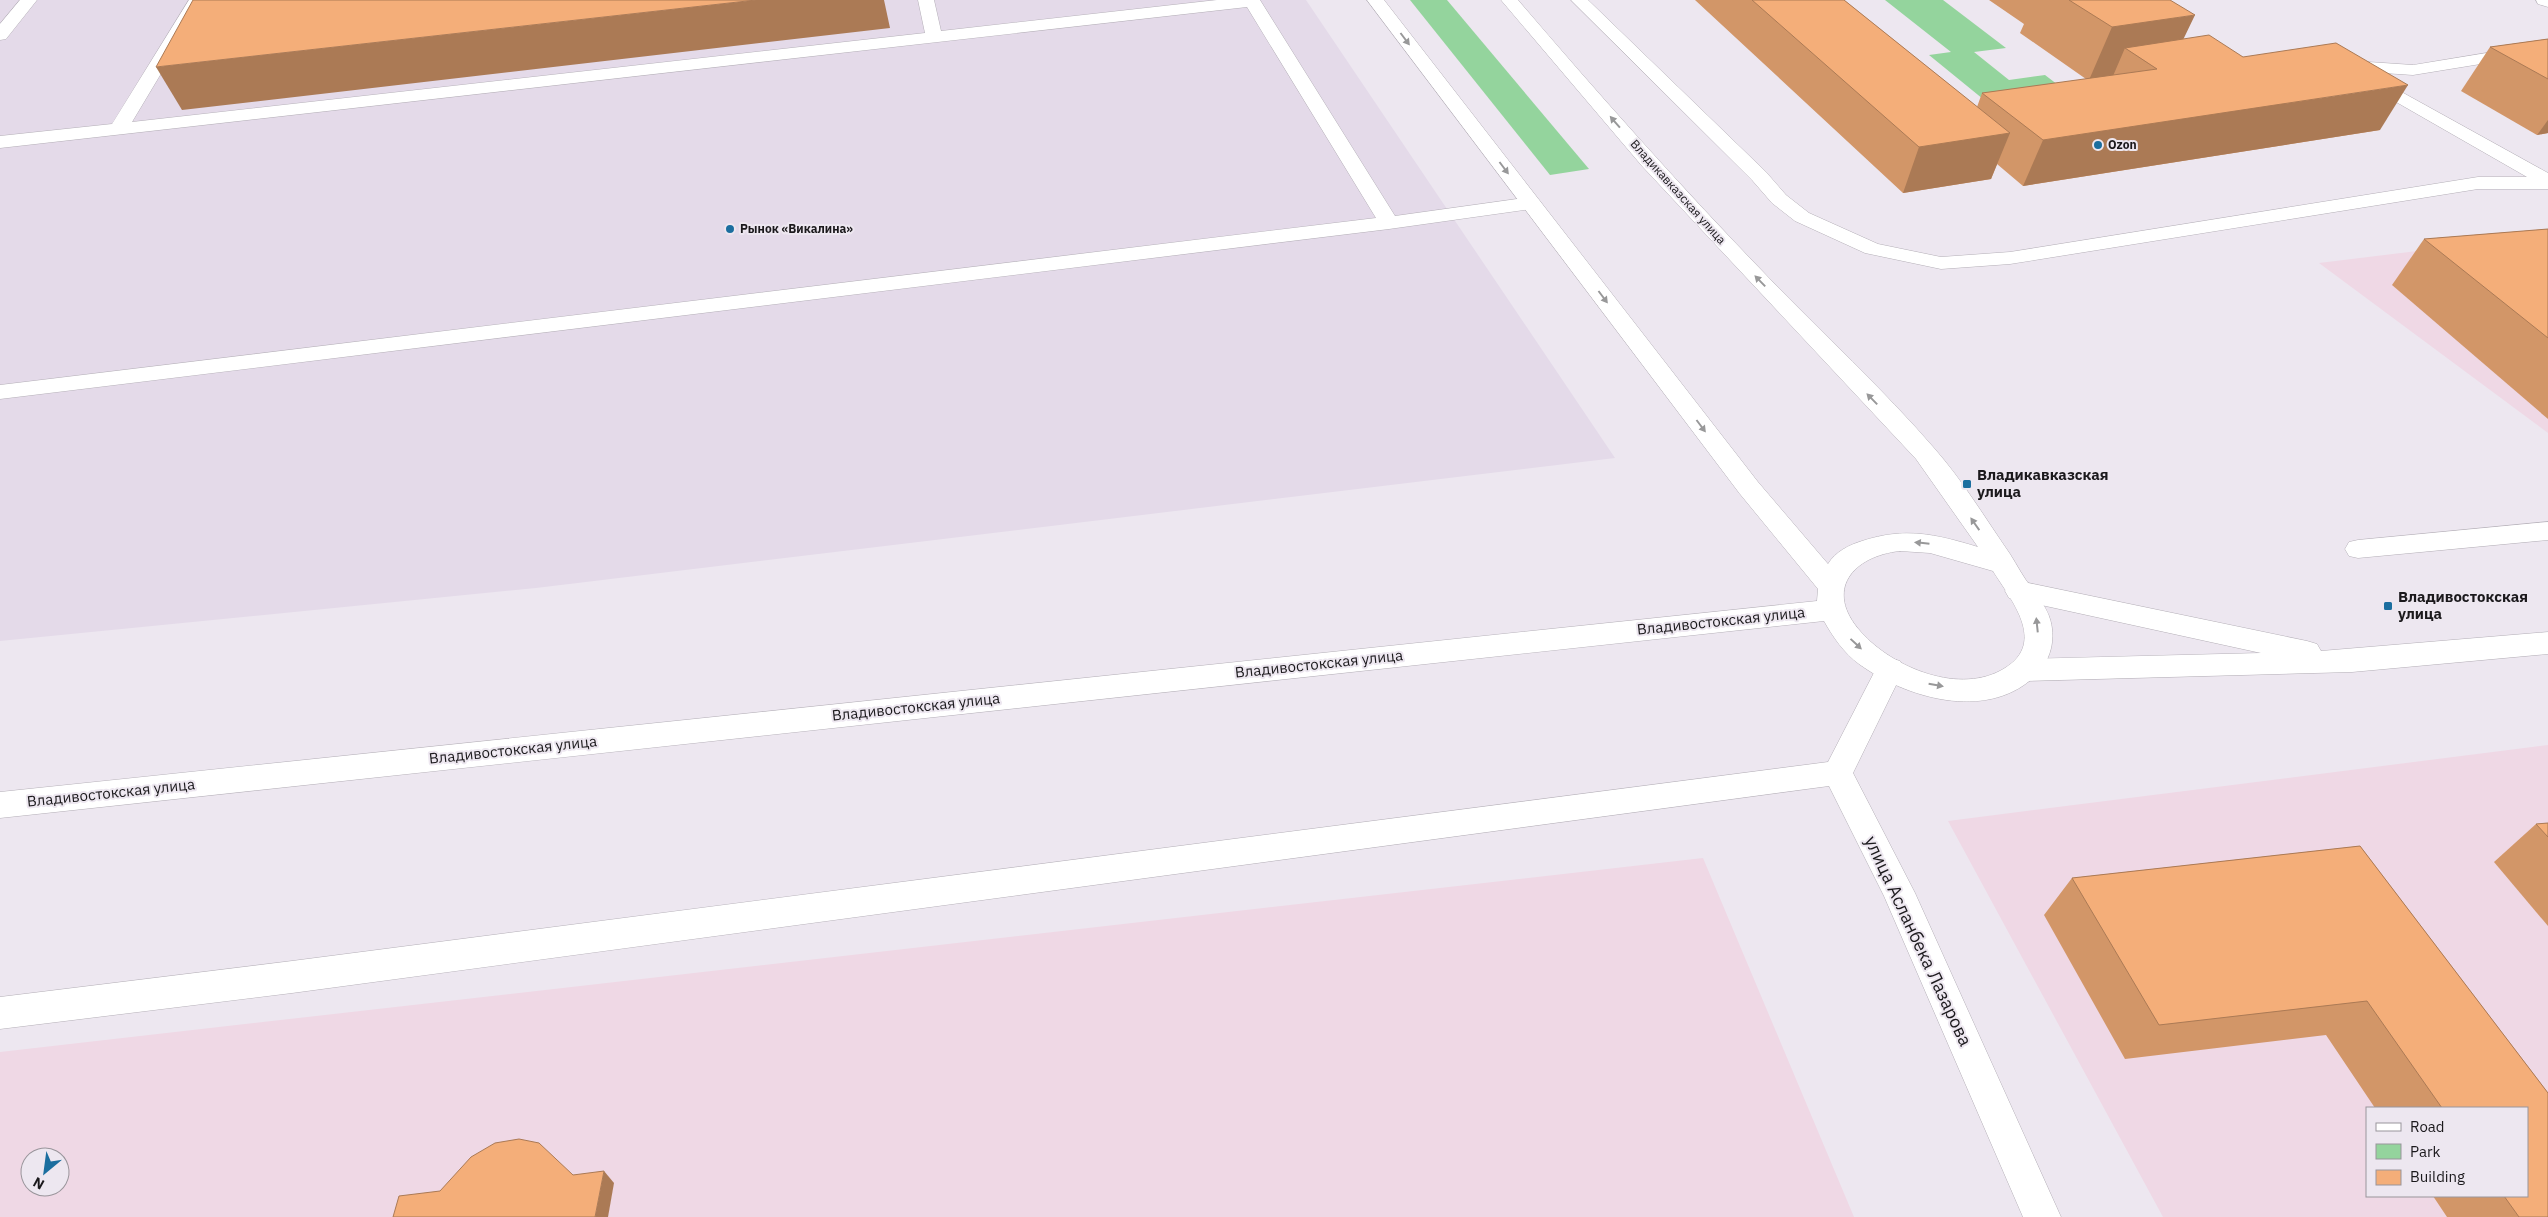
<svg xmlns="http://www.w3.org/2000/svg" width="2548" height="1217" font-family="'IBM Plex Sans',sans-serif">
  <rect width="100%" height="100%" fill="#ede7f0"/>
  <path fill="#e4dae9" d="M0,0H1306L1615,458L536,588L0,641Z"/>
  <g fill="#efd8e5" fill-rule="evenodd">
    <path d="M2548,235V433L2319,263Z"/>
    <path d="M2548,745V1217H2163L1948,821ZM2367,1108H2527V1196H2367Z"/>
    <path d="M1703,858L1854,1217H0V1052ZM30,1157H60V1187H30Z"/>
  </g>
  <g fill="#94d49d">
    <path d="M1410,0H1447L1589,169L1550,175Z"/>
    <path d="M1885,0H1943L2006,48L1974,52L2009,80L2045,75L2062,88L1983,99L1929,55L1951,52Z"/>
  </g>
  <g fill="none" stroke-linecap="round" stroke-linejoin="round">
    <defs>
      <g id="lane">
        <path d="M20,0H37L6,39L0,40V24Z"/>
        <path d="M189,0H205L132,122L925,33L918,0H934L941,31L1217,0H1260L1395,216L1531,197L1538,199L1541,203L1538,207L1531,209L1389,229L0,399V385L1376,218L1247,7L0,148V136L112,124Z"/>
        <path d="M1571,0H1588L1766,172L1786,195L1809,213L1878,244L1941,257L2010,252L2478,177H2527L2363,83L2360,79L2363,75L2369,74L2548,173V189H2478L2010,264L1941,269L1865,253L1795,221L1772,203L1752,180Z"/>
        <path d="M2536,0H2548V7L2538,4Z"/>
        <path d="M2548,43V53L2413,75L2339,70L2333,69L2330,65L2333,61L2339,60L2413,65Z"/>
        <path d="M2548,522V540L2358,558L2349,556L2345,549L2349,542L2358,540Z"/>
      </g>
      <g id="street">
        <path d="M2019,581L2307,641L2317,644L2321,651L2548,632V654L2352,672L2027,681L2017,678L2013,670L2017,662L2027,659L2261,653L2009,598L2005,591L2009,584Z"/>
        <path d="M1890,658L1900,661L1904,669L1853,773L1915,893L2061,1217H2023L1884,896L1829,786L292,993L0,1029V997L292,961L1828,762L1880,661Z"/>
      </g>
      <path id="secondary" d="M1367,0H1384L1758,482L1828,564C1835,552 1849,545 1862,541C1905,527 1935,534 1978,547L1916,459L1642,166L1501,0H1518C1599,95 1682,188 1768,277C1823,334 1883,389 1934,448C1963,481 1985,518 2010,554C2017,565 2023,577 2031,587C2037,597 2045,605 2049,616C2057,638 2051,662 2033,678C1985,721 1906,698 1859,664C1844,653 1833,637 1824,621L0,818V792L1817,601L1818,589L1740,494ZM1900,551L1930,553L1993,571C2011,600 2047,642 2005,668C1961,696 1893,668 1861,632C1823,590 1853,556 1900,551Z"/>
    </defs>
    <use href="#lane" stroke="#b4afb7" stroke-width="1"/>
    <use href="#street" stroke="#b4afb7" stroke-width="1"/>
    <use href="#secondary" stroke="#b4afb7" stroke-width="1"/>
    <use href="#lane" fill="#fff" fill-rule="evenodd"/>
    <use href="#street" fill="#fff" fill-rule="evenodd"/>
    <use href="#secondary" fill="#fff" fill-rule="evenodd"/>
  </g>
  <g fill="#d29668">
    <path d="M1695,0H1844L1977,107L1982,93L2086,79L2020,33L2024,24L1989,0H2170L2183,39L2243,57L2380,130L2023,186L1997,164L1991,179L1903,193Z"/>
    <path d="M2548,39V133L2537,135L2461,91L2490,47Z"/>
    <path d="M2548,229V419L2392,285L2424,239Z"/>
    <path d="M2548,823V926L2494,862L2536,824Z"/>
    <path d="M2360,846L2548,1093V1217H2447L2433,1196H2527V1108H2375L2326,1035L2125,1059L2044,915L2072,878Z"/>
  </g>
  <g fill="#ab7a55">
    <path d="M756,0H884L890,28L182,110L156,67Z"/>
    <path d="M2195,15L2170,67L2157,69L2125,48L2113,76L2089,80L2112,27Z"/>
    <path d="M2408,85L2380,130L2023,186L2043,140Z"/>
    <path d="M2548,120V133L2537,135Z"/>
    <path d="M2010,133L1991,179L1903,193L1919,147Z"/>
    <path d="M604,1171L614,1183L608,1217H595Z"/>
  </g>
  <g fill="#f4ae79" stroke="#ab7a55">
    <path d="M193,0H756L156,67Z"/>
    <path d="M1752,0H1844L2010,133L1919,147Z"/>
    <path d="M2069,0H2170L2195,15L2112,27Z"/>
    <path d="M2209,35L2243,57L2336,43L2408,85L2043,140L1982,93L2157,69L2125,48Z"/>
    <path d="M2548,39V79L2490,47Z"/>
    <path d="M2548,229V338L2424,239Z"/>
    <path d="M2548,823V837L2536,824Z"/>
    <path d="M2360,846L2548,1093V1217H2519L2504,1196H2527V1108H2442L2367,1001L2159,1025L2072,878Z"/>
    <path d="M519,1139L539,1143L573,1175L604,1171L595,1217H393L399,1196L440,1191L471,1157L495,1143Z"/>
  </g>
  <defs><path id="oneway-solid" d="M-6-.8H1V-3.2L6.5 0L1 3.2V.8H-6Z" transform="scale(1.25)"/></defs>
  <g fill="#989899">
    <use href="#oneway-solid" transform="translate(1405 39) rotate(53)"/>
    <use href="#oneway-solid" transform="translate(1615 122) rotate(-131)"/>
    <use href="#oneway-solid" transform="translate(1504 168) rotate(53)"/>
    <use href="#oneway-solid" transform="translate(1760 281) rotate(-134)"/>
    <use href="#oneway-solid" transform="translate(1603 297) rotate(53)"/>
    <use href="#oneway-solid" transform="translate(1872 399) rotate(-134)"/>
    <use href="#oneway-solid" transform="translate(1701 426) rotate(53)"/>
    <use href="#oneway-solid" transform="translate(1975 524) rotate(-125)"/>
    <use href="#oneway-solid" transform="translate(1922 543) rotate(-174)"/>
    <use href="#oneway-solid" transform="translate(2037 625) rotate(-96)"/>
    <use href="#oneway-solid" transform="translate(1856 644) rotate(43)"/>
    <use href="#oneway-solid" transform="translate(1936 685) rotate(10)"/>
  </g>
  <g fill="#1b6e9f" stroke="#ede7f0" stroke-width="2">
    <circle cx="2098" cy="145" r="5"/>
    <circle cx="730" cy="229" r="5"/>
    <rect x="1962" y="479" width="10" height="10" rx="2.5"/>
    <rect x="2383" y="601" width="10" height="10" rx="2.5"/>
  </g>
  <g text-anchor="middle" stroke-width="4" stroke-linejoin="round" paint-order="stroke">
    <g font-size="12" font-weight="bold" fill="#1b191c" stroke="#ede7f0" text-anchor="start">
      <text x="2108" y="149">Ozon</text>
      <text x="740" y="233">Рынок «Викалина»</text>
    </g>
    <g font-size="12" fill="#1b191c" stroke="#ede7f0">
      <text transform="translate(1678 192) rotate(48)" y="4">Владикавказская улица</text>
    </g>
    <g font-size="15" font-weight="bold" fill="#1b191c" stroke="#ede7f0" text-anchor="start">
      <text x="1977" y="480">Владикавказская<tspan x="1977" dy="17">улица</tspan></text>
      <text x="2398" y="602">Владивостокская<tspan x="2398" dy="17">улица</tspan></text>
    </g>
    <g font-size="15" fill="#1b191c" stroke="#ede7f0">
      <text transform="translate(1721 621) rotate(-6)" y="5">Владивостокская улица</text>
      <text transform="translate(1319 664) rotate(-6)" y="5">Владивостокская улица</text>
      <text transform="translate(916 707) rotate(-6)" y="5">Владивостокская улица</text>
      <text transform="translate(513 750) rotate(-6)" y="5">Владивостокская улица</text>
      <text transform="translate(111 793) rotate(-6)" y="5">Владивостокская улица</text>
    </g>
    <g font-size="18" fill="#1b191c" stroke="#ede7f0">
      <text transform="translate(1918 941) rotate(65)" y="6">улица Асланбека Лазарова</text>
    </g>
  </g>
  <rect x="2366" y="1107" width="162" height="90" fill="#ede7f0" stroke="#99959b"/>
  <rect x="2376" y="1123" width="25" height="8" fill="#ffffff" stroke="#99959b"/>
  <text x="2410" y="1132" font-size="15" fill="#1b191c">Road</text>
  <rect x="2376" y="1144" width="25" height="15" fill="#94d49d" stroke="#99959b"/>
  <text x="2410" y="1157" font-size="15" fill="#1b191c">Park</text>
  <rect x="2376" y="1170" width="25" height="15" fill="#f4ae79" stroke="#99959b"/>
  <text x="2410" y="1182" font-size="15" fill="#1b191c">Building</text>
  <g transform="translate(45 1172) rotate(209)"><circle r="24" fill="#ede7f0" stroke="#99959b"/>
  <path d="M0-4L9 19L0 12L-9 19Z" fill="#1b6e9f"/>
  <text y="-8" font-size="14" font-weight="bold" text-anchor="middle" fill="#1b191c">N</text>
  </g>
</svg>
